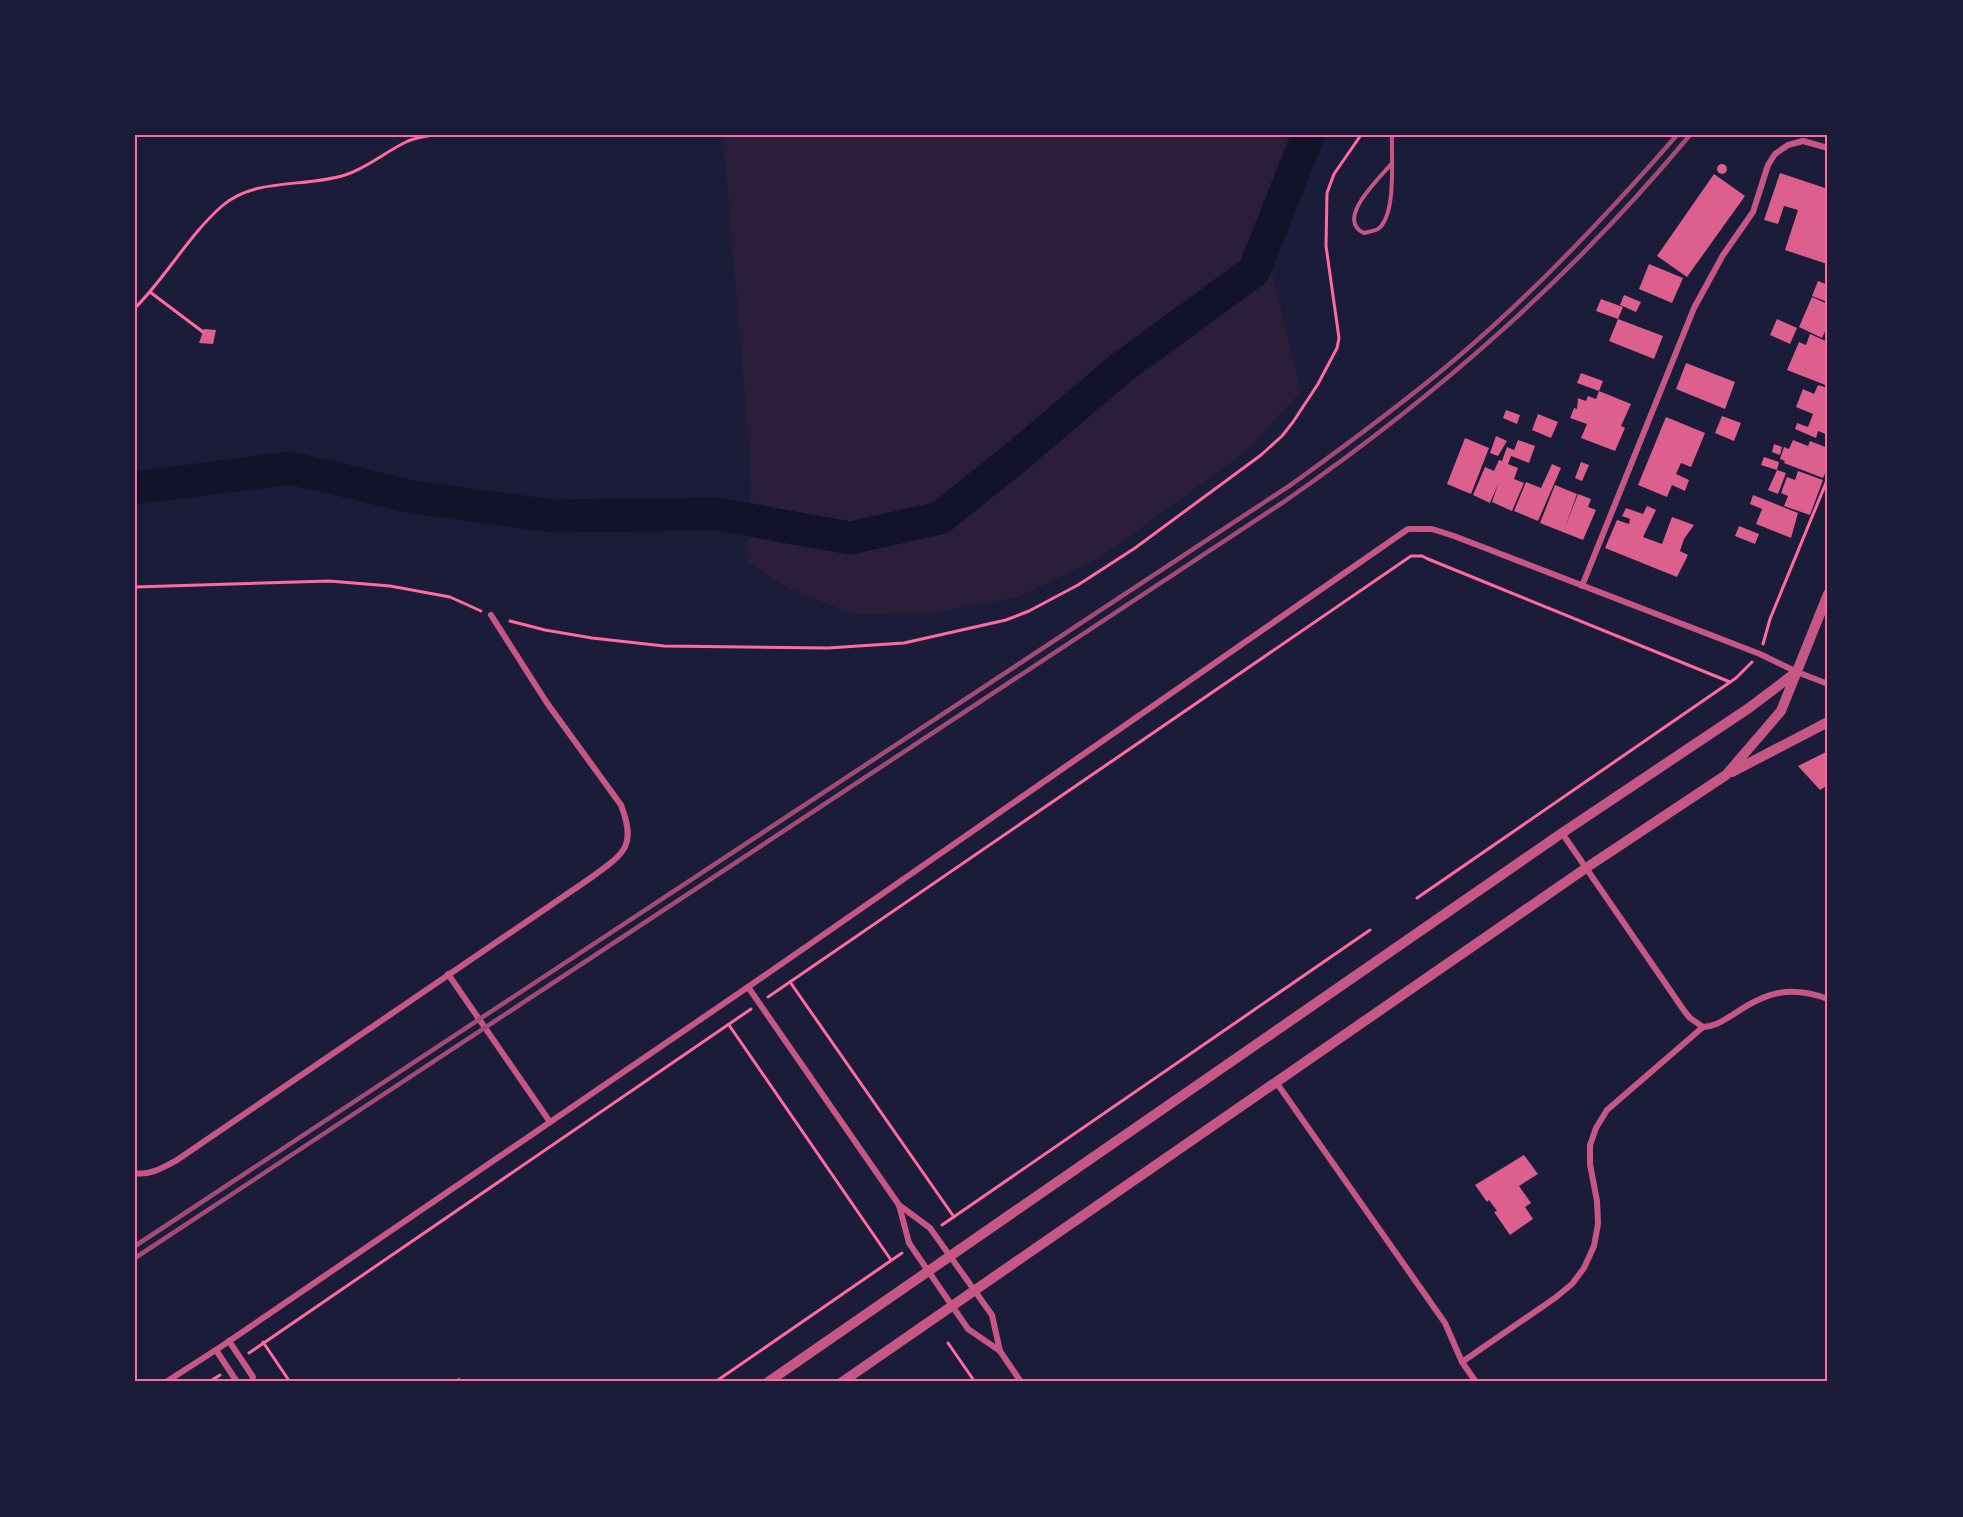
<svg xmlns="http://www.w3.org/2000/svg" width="1963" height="1517" font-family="'Golos Text',sans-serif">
  <rect width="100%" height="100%" fill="#1b1b3a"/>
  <path fill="#2a1e3b" d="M723,135H1296L1262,230L1301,391L1248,450L1101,557L1019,597L923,615L853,614L792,590L747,562L751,495L749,446Z"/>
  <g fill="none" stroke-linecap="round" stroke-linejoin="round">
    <path stroke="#12122b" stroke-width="33" d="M135,488L291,468L412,497L553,516L716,514L850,538L940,518L1015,458L1121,368L1254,271L1308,135"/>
  </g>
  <g fill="#dd5f8e">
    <circle cx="1722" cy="169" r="5"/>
    <path d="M1780,173L1828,189L1827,264L1785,250L1798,210L1784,206L1778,224L1764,220Z"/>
    <path d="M1714,174L1745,196L1687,277L1657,256Z"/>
    <path d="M1649,264L1683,278L1672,303L1639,289Z"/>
    <path d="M1818,281L1828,285L1827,302L1812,296Z"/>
    <path d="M1624,295L1641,302L1636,312L1620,305Z"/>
    <path d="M1812,297L1828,304V325L1822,338L1799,327Z"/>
    <path d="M1601,299L1623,307L1618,319L1596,311Z"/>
    <path d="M1618,319L1663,336L1654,359L1609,341Z"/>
    <path d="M1777,319L1797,328L1790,344L1770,335Z"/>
    <path d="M204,329L216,330L213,344L199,343Z"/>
    <path d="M1810,334L1828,342V386L1787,370L1799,342L1806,345Z"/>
    <path d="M1686,363L1735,382L1725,409L1676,389Z"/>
    <path d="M1581,373L1603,381L1599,391L1577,383Z"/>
    <path d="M1818,385L1828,388V435L1818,431L1816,438L1795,429L1797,423L1808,427L1813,414L1796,407L1803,389L1814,394Z"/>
    <path d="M1599,391L1631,404L1621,426L1625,428L1615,451L1581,438L1587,424L1570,418L1574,408L1577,409L1578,398L1586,401L1588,396L1596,399Z"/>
    <path d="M1506,410L1520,415L1517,424L1503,418Z"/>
    <path d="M1538,414L1558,422L1551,438L1532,430Z"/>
    <path d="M1722,416L1741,423L1734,441L1715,433Z"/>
    <path d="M1666,417L1705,433L1691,467L1681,463L1676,474L1689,480L1685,491L1672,485L1667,497L1638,485Z"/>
    <path d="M1496,436L1507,441L1498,456L1490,453Z"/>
    <path d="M1465,438L1489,448L1471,494L1447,484Z"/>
    <path d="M1518,440L1535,446L1529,463L1511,456L1508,464L1518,468L1514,479L1524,483L1512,511L1492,502L1498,484L1490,503L1473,495L1485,467L1494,471L1499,460L1502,461L1507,447L1514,450Z"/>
    <path d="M1793,440L1808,446L1810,441L1828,448V466L1823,478L1784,463L1785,461L1780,459L1784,447L1789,449Z"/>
    <path d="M1774,444L1782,447L1780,455L1772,452Z"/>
    <path d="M1764,457L1779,462L1777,470L1761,465Z"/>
    <path d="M1581,462L1589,465L1582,481L1575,478Z"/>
    <path d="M1552,464L1561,468L1538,521L1514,511L1526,482L1541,488Z"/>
    <path d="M1777,470L1786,473L1778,494L1768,490Z"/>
    <path d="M1798,471L1823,480L1810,515L1784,506L1788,496L1781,493L1787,477L1795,480Z"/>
    <path d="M1555,485L1577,494L1564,530L1578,494L1591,499L1588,507L1596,510L1583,540L1540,523Z"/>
    <path d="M1753,495L1798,513L1791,538L1756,524L1762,509L1750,504Z"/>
    <path d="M1647,506L1656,510L1643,537L1662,544L1672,517L1694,525L1684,539L1680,551L1688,555L1677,577L1605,548L1617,520L1629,524L1630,519L1622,516L1626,508L1643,514Z"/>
    <path d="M1739,526L1759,534L1755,544L1735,536Z"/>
    <path d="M1828,751V785L1820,790L1798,766Z"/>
    <path d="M1524,1155L1538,1174L1519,1186L1531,1203L1525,1207L1533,1219L1510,1235L1494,1212L1497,1211L1489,1200L1487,1202L1475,1185Z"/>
  </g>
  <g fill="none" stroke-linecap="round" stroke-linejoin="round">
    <g stroke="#ff6b9d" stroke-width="3">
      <path d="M150,292L203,332"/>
      <path d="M135,308C167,276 188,236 222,206C255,177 305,188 345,175C367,168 385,152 406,142C414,138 424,137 432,135"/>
      <path d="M135,587L329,581L390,586L450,597L481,611"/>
      <path d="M510,621L545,630L592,638L664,646L828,648L904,643L1006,620L1029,611L1078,585L1135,548L1261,455L1282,436L1293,422L1318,384L1337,348L1339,338L1326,246L1327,193L1334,174L1361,135"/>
      <path d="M1763,644L1770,619L1828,478"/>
      <path d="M1417,898L1736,678L1752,662"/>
      <path d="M790,982L954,1217"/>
      <path d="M768,997L1411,556H1422L1428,559L1730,682"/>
      <path d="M729,1025L891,1260"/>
      <path d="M942,1225L1370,930"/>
      <path d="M263,1342L290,1382"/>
      <path d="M948,1343L975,1382"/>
      <path d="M249,1353L751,1009"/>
      <path d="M209,1382L220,1375"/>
      <path d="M715,1382L902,1253"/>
    </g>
    <g stroke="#c65784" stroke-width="4">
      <path d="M1392,163C1381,177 1334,219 1364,233C1368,232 1374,231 1378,229C1397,215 1391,157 1392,135"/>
      <path d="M456,1382L459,1380"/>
    </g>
    <g stroke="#c65784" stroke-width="6">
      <path d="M1582,586L1694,308L1723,255L1753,212L1768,165L1775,154L1788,145L1803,141L1828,148"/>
      <path d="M1562,833L1685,1012L1690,1018L1703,1027"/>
      <path d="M448,974L550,1122"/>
      <path d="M748,987L899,1205L930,1228L992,1315L1000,1351"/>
      <path d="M1276,1082L1445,1323L1462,1362L1476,1382"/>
      <path d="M135,1173C149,1176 164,1167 177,1160L592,877C624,853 637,847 621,805L547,703L491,615"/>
      <path d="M899,1205L909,1243L968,1329L1000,1351L1021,1382"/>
      <path d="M229,1341L253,1377L252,1382"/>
      <path d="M216,1350L237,1382"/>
      <path d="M1462,1362L1555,1298L1572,1284L1584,1268L1594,1246L1598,1224L1597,1201L1590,1164V1145L1596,1128L1607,1110L1703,1027C1715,1027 1724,1020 1734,1014C1766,992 1790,985 1828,999"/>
      <path d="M166,1382L222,1346L748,987L1408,529H1432L1454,536L1760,654L1797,672L1828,684"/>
    </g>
    <g stroke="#c65784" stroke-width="10">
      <path d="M1732,772L1828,722"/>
      <path d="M768,1382L1562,833L1749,708L1795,673"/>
      <path d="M842,1382L1586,868L1726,775L1781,711L1828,594"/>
    </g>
    <g stroke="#a44b75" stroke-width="4.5">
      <path d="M135,1246L1292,484C1349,443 1405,402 1459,356C1538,289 1609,213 1677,135"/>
      <path d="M135,1258L1285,501C1438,395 1571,278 1690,135"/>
    </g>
  </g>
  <rect width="1963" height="1517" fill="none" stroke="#1b1b3a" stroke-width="273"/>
  <rect x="136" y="136" width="1690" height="1244" fill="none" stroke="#ff6b9d" stroke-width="2"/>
</svg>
